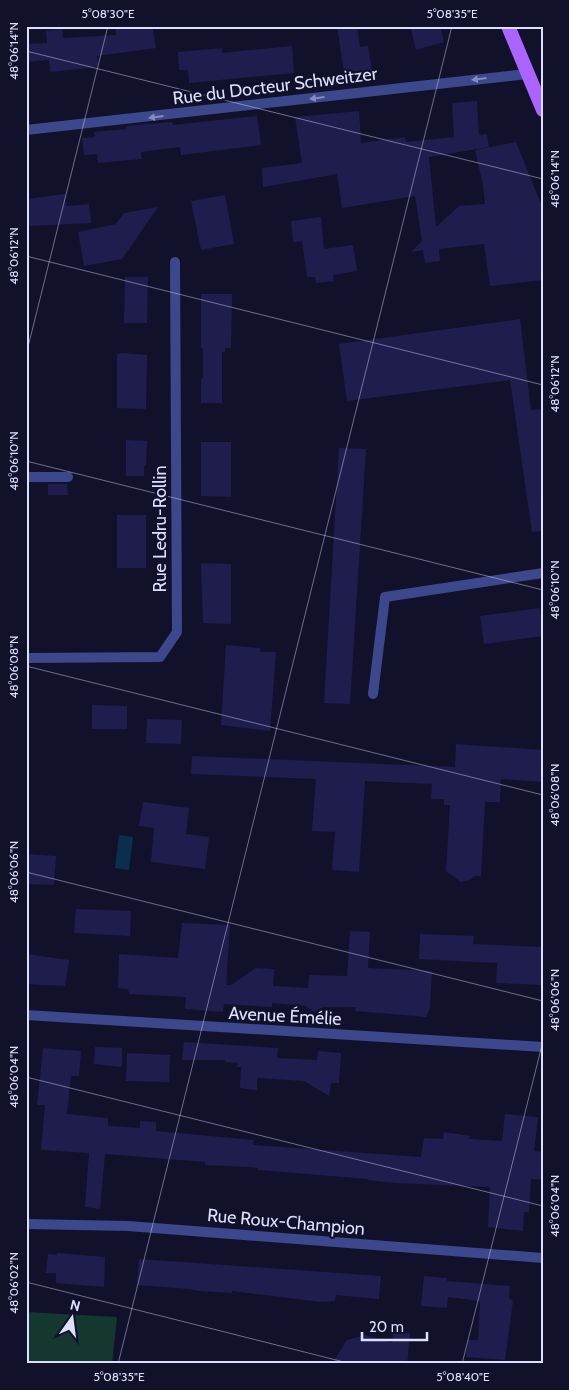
<svg xmlns="http://www.w3.org/2000/svg" width="569" height="1390" font-family="Cabin,sans-serif">
  <rect width="100%" height="100%" fill="#11112c"/>
  <path fill="#143730" d="M26,1312L117,1317L112,1364H26Z"/>
  <path fill="#0b2e4c" d="M119,835L133,837L129,870L115,868Z"/>
  <g fill="#1f1d4e">
    <path d="M137,26H152L156,48L97,56L98,66L89,68L50,72L49,60L26,62V44L47,43L46,31L62,29L63,38L116,35L115,29Z"/>
    <path d="M337,26H357L360,47L368,46L373,76L345,79Z"/>
    <path d="M410,26H440L444,42L416,50Z"/>
    <path d="M292,46L294,73L189,83L188,70H179L178,52L222,48V53Z"/>
    <path d="M477,101L479,135L487,134L489,147L429,157L436,227L459,206L485,204L483,185L475,150L516,142L543,209V280L490,286L484,244L439,249L440,261L425,263L423,250L411,252L422,241L415,196L342,208L337,174L263,187L262,168L302,163L295,117L359,111L361,143L405,137L406,142L454,137L452,103Z"/>
    <path d="M257,116L261,145L181,155L180,147L141,152L142,159L98,163L97,154L84,155L82,138L95,137L94,132L126,129V126L172,122L173,125Z"/>
    <path d="M65,194L66,206L89,204L91,223L29,226L27,199Z"/>
    <path d="M225,195L234,244L201,250L191,201Z"/>
    <path d="M158,207L122,259L84,266L78,232L116,224L124,213Z"/>
    <path d="M321,217L324,249L353,245L357,271L333,275L334,281L316,283L315,277H307L302,241L293,242L291,221Z"/>
    <path d="M125,277H148L147,323H124Z"/>
    <path d="M201,294H232L231,348H225V352H222V403H201V379L203,378V348H201Z"/>
    <path d="M520,319L531,410L543,409V531L532,532L510,380L347,401L339,344Z"/>
    <path d="M122,353L147,355L146,409L117,408V354Z"/>
    <path d="M126,440L147,441L146,466H144V476H126Z"/>
    <path d="M201,442H231V497L201,496Z"/>
    <path d="M339,448L366,449L350,704L324,703Z"/>
    <path d="M48,484H67L68,495H48Z"/>
    <rect x="117" y="515" width="29" height="53"/>
    <path d="M201,563L231,564V624L203,623Z"/>
    <path d="M540,608L543,636L484,644L480,616Z"/>
    <path d="M226,645L260,648V652H276L270,731L221,725Z"/>
    <path d="M92,705L127,706V729H92Z"/>
    <path d="M147,719L182,720L181,744L146,743Z"/>
    <path d="M456,744L543,750V782L501,779L500,802H485L481,876H475L467,881L461,882L446,871L450,805H444V799H431L432,784L365,781L359,872L332,870L335,832L312,831L316,779L191,774L192,756L455,767Z"/>
    <path d="M143,802L189,808L186,834L209,837L205,869L151,862L154,828L139,826Z"/>
    <path d="M26,854L56,856L54,885L26,884Z"/>
    <path d="M76,909L131,911L130,936L74,933Z"/>
    <path d="M182,923L230,925L226,985H231L256,968L274,969L273,986L308,988L309,975L347,976L350,931L370,932L368,968L432,971L430,1008L426,1017L355,1011L356,1007H323L314,1012L306,1006L272,1003V1007L224,1004L223,1012L185,1009L186,997L129,994L128,989L118,988L119,954L178,958Z"/>
    <path d="M420,934L474,936L473,944L543,947V985L496,983L497,963L419,959Z"/>
    <path d="M26,954L69,960L65,986L26,984Z"/>
    <path d="M184,1042L278,1048L277,1058L317,1060L318,1051L341,1053L339,1083H331L329,1096L304,1081L257,1078V1090L240,1088L241,1067H237L238,1063L225,1062V1060H182Z"/>
    <path d="M95,1047L122,1048V1067L94,1064Z"/>
    <path d="M43,1048L81,1051L79,1076H71L67,1114L108,1118V1126L140,1128V1121L156,1122V1131L254,1140L253,1145L421,1157L424,1138L443,1139L444,1132L470,1136L469,1139L502,1141L505,1114L538,1117L534,1151L543,1152V1180L531,1179L529,1212H524L523,1231L488,1227L490,1187L395,1183L368,1180V1179L258,1170V1168L250,1167L205,1165V1162L105,1154L100,1209L85,1207L89,1153L41,1150L45,1105H37Z"/>
    <path d="M127,1053L170,1055L169,1082L126,1081Z"/>
    <path d="M57,1253L105,1257L104,1287L56,1283V1273H46L48,1254L57,1255Z"/>
    <path d="M139,1259L381,1276L379,1299L336,1295L335,1301L322,1302L232,1291V1293L199,1291L190,1289L137,1285Z"/>
    <path d="M424,1276L447,1278V1281L510,1286L509,1298L513,1301L505,1360L466,1357L468,1340H478L480,1301L448,1297L447,1308L421,1306Z"/>
    <path d="M393,1331L410,1333L407,1364H332L347,1340L365,1335L392,1343Z"/>
  </g>
  <g fill="none" stroke-linecap="round" stroke-linejoin="round">
    <g stroke="#3c478c" stroke-width="10">
      <path d="M26,477H68"/>
      <path d="M373,694L385,597L543,573"/>
    </g>
    <g stroke="#3c478c" stroke-width="10">
      <path d="M26,130L527,74"/>
      <path d="M26,658L160,657L177,632L175,262"/>
      <path d="M26,1015L543,1047"/>
      <path d="M26,1224L128,1226L543,1258"/>
    </g>
    <path stroke="#ab64ff" stroke-width="14" d="M508,26L543,110"/>
  </g>
  <defs><path id="oneway-solid" d="M-6-.8H1V-3.2L6.5 0L1 3.2V.8H-6Z" transform="scale(1.25)"/></defs>
  <g fill="#848bc0">
    <use href="#oneway-solid" transform="translate(479 79) rotate(173)"/>
    <use href="#oneway-solid" transform="translate(317 98) rotate(173)"/>
    <use href="#oneway-solid" transform="translate(156 117) rotate(173)"/>
  </g>
  <path fill="none" stroke="#dddfff" stroke-width="1" stroke-opacity="0.45" d="M26,51L543,179M26,256L543,385M26,355L108,26M26,461L543,590M26,666L543,795M26,872L543,1001M26,1077L543,1206M26,1282L352,1364M118,1364L452,26M462,1364L543,1041"/>
  <g text-anchor="middle" stroke-width="4.5" stroke-linejoin="round" paint-order="stroke">
    <g font-size="18" fill="#dddfff" stroke="#11112c">
      <text transform="translate(275 86) rotate(-7)" y="6">Rue du Docteur Schweitzer</text>
      <text transform="translate(160 529) rotate(-90)" y="6">Rue Ledru-Rollin</text>
      <text transform="translate(285 1016) rotate(3)" y="6">Avenue Émélie</text>
      <text transform="translate(286 1222) rotate(5)" y="6">Rue Roux-Champion</text>
    </g>
  </g>
  <rect width="569" height="1390" fill="none" stroke="#11112c" stroke-width="55"/>
  <g transform="translate(72 1318) rotate(14)" stroke="#11112c" stroke-width="4" paint-order="stroke">
  <path d="M0-4L9 19L0 12L-9 19Z" fill="#dddfff"/>
  <text y="-8" font-size="14" font-weight="bold" text-anchor="middle" fill="#dddfff">N</text>
  </g>
  <path d="M362 1332v8h65v-8" fill="none" stroke="#dddfff" stroke-width="2.5"/>
  <text x="369" y="1332" font-size="15" fill="#dddfff" stroke="#11112c" stroke-width="4" paint-order="stroke">20 m</text>
  <rect x="28" y="28" width="514" height="1334" fill="none" stroke="#dddfff" stroke-width="2"/>
  <g font-size="12" text-anchor="middle" fill="#dddfff">
    <text x="108" y="18">5°08'30"E</text>
    <text x="452" y="18">5°08'35"E</text>
    <text transform="translate(14 51) rotate(-90)" y="4">48°06'14"N</text>
    <text transform="translate(555 179) rotate(-90)" y="4">48°06'14"N</text>
    <text transform="translate(14 256) rotate(-90)" y="4">48°06'12"N</text>
    <text transform="translate(555 384) rotate(-90)" y="4">48°06'12"N</text>
    <text transform="translate(14 461) rotate(-90)" y="4">48°06'10"N</text>
    <text transform="translate(555 590) rotate(-90)" y="4">48°06'10"N</text>
    <text transform="translate(14 667) rotate(-90)" y="4">48°06'08"N</text>
    <text transform="translate(555 795) rotate(-90)" y="4">48°06'08"N</text>
    <text transform="translate(14 872) rotate(-90)" y="4">48°06'06"N</text>
    <text transform="translate(555 1000) rotate(-90)" y="4">48°06'06"N</text>
    <text transform="translate(14 1077) rotate(-90)" y="4">48°06'04"N</text>
    <text transform="translate(555 1206) rotate(-90)" y="4">48°06'04"N</text>
    <text transform="translate(14 1283) rotate(-90)" y="4">48°06'02"N</text>
    <text x="119" y="1381">5°08'35"E</text>
    <text x="463" y="1381">5°08'40"E</text>
  </g>
</svg>
